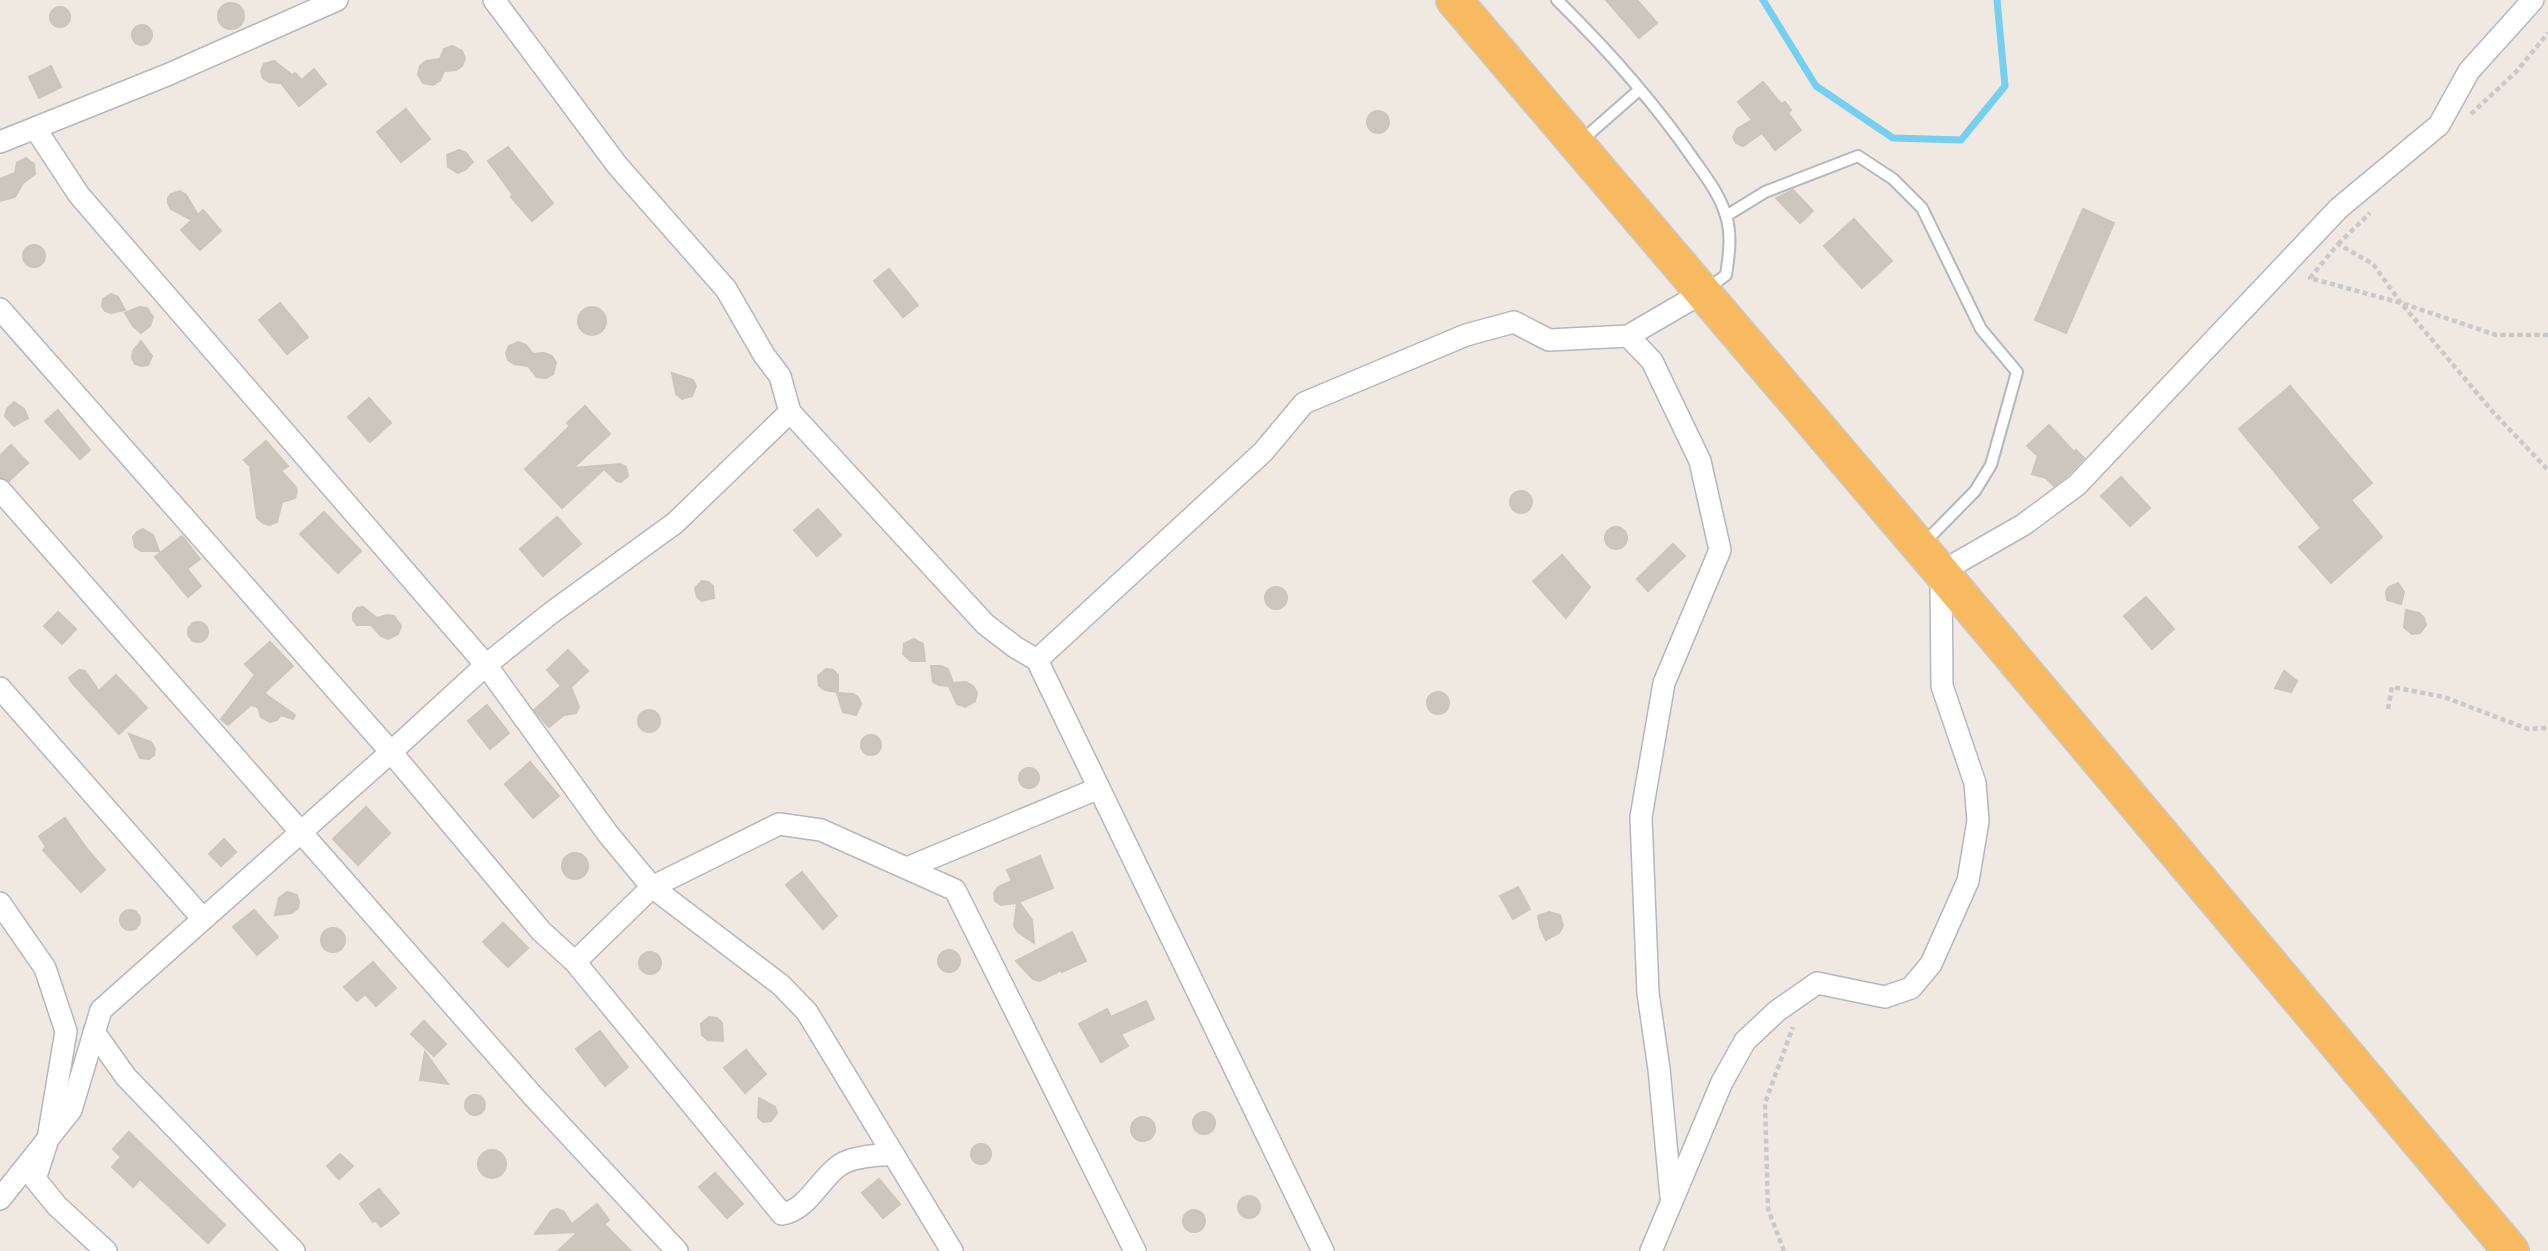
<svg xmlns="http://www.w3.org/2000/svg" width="2548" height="1251" font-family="Roboto,sans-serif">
  <rect width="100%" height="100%" fill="#efe9e1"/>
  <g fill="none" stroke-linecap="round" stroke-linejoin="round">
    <path stroke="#75cff0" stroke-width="7" d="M1763,0L1816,86L1893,138L1961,140L2005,86L1997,0"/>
  </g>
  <g fill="#cbc7bf" stroke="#cbc5ba" stroke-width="2">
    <path d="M1606,0H1637L1657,23L1639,38Z"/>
    <circle cx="231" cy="16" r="13"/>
    <circle cx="60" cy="17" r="10"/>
    <circle cx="142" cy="35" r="10"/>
    <path d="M452,46L462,51L465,58L462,66L456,70L444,71L440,80L433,85L423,83L418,74L420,66L426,61L440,59L444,49Z"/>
    <path d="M274,61L292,75L295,73L302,80L314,69L326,84L299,106L281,83L269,82L263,78L261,71L264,64Z"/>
    <path d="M51,66L61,87L39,98L29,77Z"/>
    <path d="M1763,82L1781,104L1785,102L1791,110L1788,113L1801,130L1775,150L1762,133L1743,146L1736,143L1733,137L1737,129L1752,120L1738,102Z"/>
    <path d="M406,109L430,139L401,162L377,132Z"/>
    <circle cx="1378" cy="122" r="11"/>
    <path d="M508,147L553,203L532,221L511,197L513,195L488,161Z"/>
    <path d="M459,150L466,153L473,162L465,170L458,173L448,167L447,155Z"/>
    <path d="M26,158L34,164L35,174L23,183L15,197L0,201V179L15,173L17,163Z"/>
    <path d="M1793,190L1813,211L1800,223L1776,198Z"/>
    <path d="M180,191L186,195L198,215L203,210L221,231L200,250L181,230L192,220L171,209L168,203V198L171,194Z"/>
    <path d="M2083,209L2114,223L2066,333L2035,320Z"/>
    <path d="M1854,219L1892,261L1862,288L1824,246Z"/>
    <circle cx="34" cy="256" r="11"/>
    <path d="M889,269L918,305L903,317L874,281Z"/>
    <path d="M111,294L118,297L125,310L111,313L105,311L102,306L103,299Z"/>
    <path d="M280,303L308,337L287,354L259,320Z"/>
    <path d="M139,307L147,308L153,317L150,326L141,333L133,326L125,313Z"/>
    <circle cx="592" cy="321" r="14"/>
    <path d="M141,341L152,356L148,365L141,366L135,364L132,358L133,351Z"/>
    <path d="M518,342L526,345L533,354L544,353L552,356L556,363L553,374L546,378L537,377L528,366L514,364L508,360L506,353L509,346Z"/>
    <path d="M672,373L693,380L696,386L692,396L682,399L676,394Z"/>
    <path d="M2290,386L2372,483L2351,500L2382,537L2331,583L2299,547L2321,528L2239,429Z"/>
    <path d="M369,398L391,423L370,442L348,417Z"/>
    <path d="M14,402L24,409L28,418L14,426L5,416L7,409Z"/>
    <path d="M585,406L610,434L573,468L620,464L626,467L628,476L621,482L617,481L604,469L562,508L525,469L570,426L567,423Z"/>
    <path d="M58,410L90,450L80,459L45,421Z"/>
    <path d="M2049,425L2074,452L2076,450L2084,458L2068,475L2054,486L2046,478L2032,474L2038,456L2027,446Z"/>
    <path d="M266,441L288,466L281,471L295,486L297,491L295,498L282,502L277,522L270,525L263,523L257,518L250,466L244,460Z"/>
    <path d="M11,445L28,463L9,481L0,477V456Z"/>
    <path d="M2121,477L2150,508L2130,526L2101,496Z"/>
    <circle cx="1521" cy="502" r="11"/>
    <path d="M818,509L841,535L817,556L794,530Z"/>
    <path d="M324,512L361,551L338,573L300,534Z"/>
    <path d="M557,517L581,544L543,576L520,549Z"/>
    <circle cx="1616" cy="538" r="11"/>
    <path d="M143,529L153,535L159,551H141L135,547L133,537L137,532Z"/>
    <path d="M182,536L200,559L187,569L201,586L188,597L155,557Z"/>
    <path d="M1673,544L1685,556L1648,591L1637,579Z"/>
    <path d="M1562,555L1590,587L1566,618L1533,581Z"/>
    <path d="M702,581L708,582L713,586L714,598L702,601L697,597L695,588Z"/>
    <path d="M2398,583L2404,592L2401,604L2387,600L2386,592L2389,587Z"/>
    <circle cx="1276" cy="598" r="11"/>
    <path d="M2146,597L2174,629L2152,649L2124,616Z"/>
    <path d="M363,607L377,618L387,615L394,616L401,626L398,634L388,639L381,636L371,625H357L353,620V614L357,608Z"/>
    <path d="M2406,610L2419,613L2424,618L2426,625L2420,633L2412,634L2404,627Z"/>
    <path d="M58,612L76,629L62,644L44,626Z"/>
    <circle cx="198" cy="632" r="10"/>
    <path d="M914,639L923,644L925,661H911L903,654L904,644Z"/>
    <path d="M270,642L293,666L264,693L295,715L293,719L281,715L277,720L270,722L261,717L258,707L251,705L228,725L221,719L255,675L245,664Z"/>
    <path d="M568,650L588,671L571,687L579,707L576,713L564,715L549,727L534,710L561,686L547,670Z"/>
    <path d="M931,666H941L948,669L953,683L966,682L973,686L977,693L975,701L965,707L957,704L949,686L939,685L933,682Z"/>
    <path d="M826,669L833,670L838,675V692L825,690L819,686L818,676Z"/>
    <path d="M79,670L85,671L99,691L116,675L147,708L119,734L73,684L69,678Z"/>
    <path d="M2284,671L2297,681L2291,692L2275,688Z"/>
    <circle cx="1438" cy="703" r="11"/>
    <path d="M837,693L853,694L858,697L861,704L856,715L843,712Z"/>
    <path d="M487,705L509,733L490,749L468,721Z"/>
    <circle cx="649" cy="721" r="11"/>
    <path d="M129,734L151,742L155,749L154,755L149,759L140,758Z"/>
    <circle cx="871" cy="745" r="10"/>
    <path d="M530,762L559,796L533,818L505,784Z"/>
    <circle cx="1029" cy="778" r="10"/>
    <path d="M366,807L390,833L358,865L333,839Z"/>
    <path d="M65,818L87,849L105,870L81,892L43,850L46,847L39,836Z"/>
    <path d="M224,839L236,852L221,866L209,854Z"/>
    <circle cx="575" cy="866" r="13"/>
    <path d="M1040,856L1053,888L1019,902L1032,920L1034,943L1018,932L1014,926L1017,903L1001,905L995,901L994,893L998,887L1012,881L1007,870Z"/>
    <path d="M802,872L837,916L823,929L786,885Z"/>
    <path d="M1518,887L1530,909L1513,919L1500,896Z"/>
    <path d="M287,892L297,895L299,902L298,908L292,913L275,915L279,898Z"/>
    <path d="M254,910L278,937L257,955L233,927Z"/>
    <circle cx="130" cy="920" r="10"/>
    <path d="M1549,912L1560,915L1563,926L1559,933L1546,940L1540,927L1538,916Z"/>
    <path d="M503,923L528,948L508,967L483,942Z"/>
    <circle cx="333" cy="940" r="12"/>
    <path d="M1072,932L1086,961L1062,972L1061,970L1040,981L1033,979L1016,961Z"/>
    <circle cx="949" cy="961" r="11"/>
    <circle cx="650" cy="963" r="11"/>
    <path d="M373,962L396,988L376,1006L365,994L357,1001L344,987Z"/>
    <path d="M1146,1001L1154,1019L1121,1034L1128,1046L1101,1062L1079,1024L1107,1009L1111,1017Z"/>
    <path d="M709,1017L717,1018L722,1023L723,1041L708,1040L702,1035L701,1024Z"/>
    <path d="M424,1021L446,1044L434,1056L411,1034Z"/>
    <path d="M600,1031L628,1067L605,1086L576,1049Z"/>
    <path d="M746,1050L766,1074L745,1093L724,1068Z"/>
    <path d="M425,1052L448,1084L420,1080Z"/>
    <circle cx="475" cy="1105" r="10"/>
    <path d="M759,1098L775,1107L777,1113L771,1121L763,1122L758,1117Z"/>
    <circle cx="1204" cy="1123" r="11"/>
    <circle cx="1143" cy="1129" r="12"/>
    <path d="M129,1132L225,1225L208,1243L140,1179L133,1187L112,1167L121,1157L113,1149Z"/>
    <circle cx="981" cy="1154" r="10"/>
    <circle cx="492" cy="1164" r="14"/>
    <path d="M340,1154L353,1166L339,1179L327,1166Z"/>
    <path d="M715,1173L743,1204L727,1218L699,1187Z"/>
    <path d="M879,1179L900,1204L883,1218L862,1193Z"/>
    <path d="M379,1189L399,1213L381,1227L375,1220L373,1222L360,1204Z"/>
    <circle cx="1249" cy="1207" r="11"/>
    <path d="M597,1204L609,1220L604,1224L631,1251H558L578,1232L535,1234L551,1211L557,1209L563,1211L572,1224Z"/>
    <circle cx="1194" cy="1221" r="11"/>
  </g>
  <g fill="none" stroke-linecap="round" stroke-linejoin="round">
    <defs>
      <g id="service">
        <path d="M1557,0C1607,49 1654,102 1694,160C1706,177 1720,195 1726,216C1732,235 1729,255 1726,275L1705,291"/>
        <path d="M1581,141L1639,90"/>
        <path d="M1726,216L1765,192L1858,156L1893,179L1922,208L1981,329L2017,372L1991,465L1975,491L1923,544"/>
      </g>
      <g id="minor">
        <path d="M35,128L79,195L486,665L608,834L652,887L781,985L807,1012L952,1251"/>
        <path d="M0,142L167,75L337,0"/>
        <path d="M0,309L391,752L541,931L575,962L782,1214C808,1210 820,1178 840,1165C851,1157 880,1154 894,1155"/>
        <path d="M1628,336L1652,361L1700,461L1720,550L1664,683L1641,817L1648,993L1659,1069L1671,1197"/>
        <path d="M790,412L985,624L1015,647L1037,660L1323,1251"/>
        <path d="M0,490L533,1096L677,1251"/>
        <path d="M1037,660L1263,452L1304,403L1466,335L1514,322L1549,340L1628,336L1702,293"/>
        <path d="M0,688L203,919"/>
        <path d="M907,868L1099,788"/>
        <path d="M0,903L45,968L66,1031L48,1139L35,1179L57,1206L106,1251"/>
        <path d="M575,962L652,887L779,824L821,830L955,890L1135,1251"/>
        <path d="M94,1032L126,1077L294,1251"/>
        <path d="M0,1199L71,1110L101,1010L391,752L486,665L551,613L675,523L790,412L780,376L764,355L726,289L617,165L494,0"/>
        <path d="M1651,1251L1722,1082L1745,1041L1777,1011L1817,983L1885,997L1911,988L1931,964L1968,881L1978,821L1975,783L1942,686L1941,572L2023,525L2077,485L2339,208L2439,125L2469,71L2533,0"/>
      </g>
      <path id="trunk" d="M1454,0L1941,572L2511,1251"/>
    </defs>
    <use href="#service" stroke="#b4b7c1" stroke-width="14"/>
    <use href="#minor" stroke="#b4b7c1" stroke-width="24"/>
    <use href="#trunk" stroke="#c9c9c9" stroke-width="38"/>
    <g stroke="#c9c9c9" stroke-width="4.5" stroke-dasharray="5 3.5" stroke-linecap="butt">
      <path d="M2471,114L2516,72L2548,33"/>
      <path d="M2338,244L2370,213"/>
      <path d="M2548,335H2496L2401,303L2310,278L2338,244L2373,264L2401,303L2493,412L2548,470"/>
      <path d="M2388,709L2392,687L2444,697L2528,729L2548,728"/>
      <path d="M1784,1251L1768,1209L1765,1103L1793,1027"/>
    </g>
    <use href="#service" stroke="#fff" stroke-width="10"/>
    <use href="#minor" stroke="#fff" stroke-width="21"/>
    <use href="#trunk" stroke="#f8ba60" stroke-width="35"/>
  </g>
</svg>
